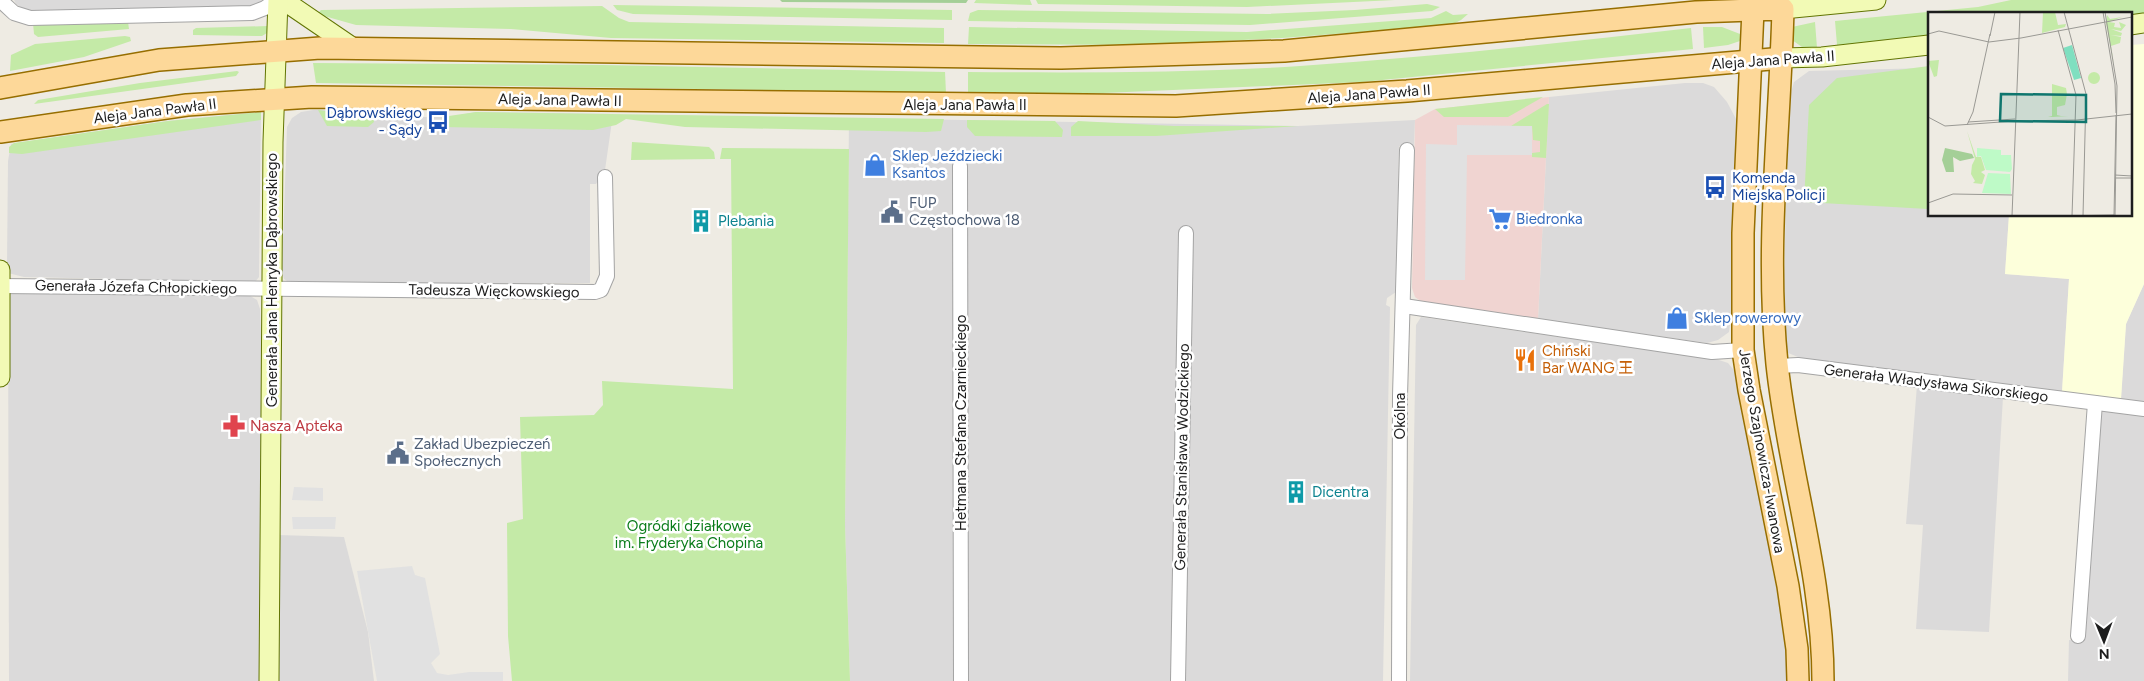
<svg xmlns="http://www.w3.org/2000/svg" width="2144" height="681" font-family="Figtree,'Noto Sans SC',sans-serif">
  <rect width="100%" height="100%" fill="#eeebe3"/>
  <g fill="#dbdada">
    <path d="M14,0H265L254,8L30,13L16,4Z"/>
    <path d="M1929,68V215H2009L2005,274L2069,279L2062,392L1805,360L1786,352L1784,316L1787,107L1794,82L1809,71Z"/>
    <path d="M1685,83H1703L1714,87L1727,102L1736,119L1731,316L1729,332L1718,340L1707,343L1538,319L1549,97Z"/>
    <path d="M313,110H332L373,117H449L476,112L613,114L605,170L596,184H590V283H290L284,279L282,271L287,127L292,118L301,112Z"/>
    <path d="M261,112L259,277L255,282L24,277L8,273L7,265L8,161L11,144L168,121Z"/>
    <path d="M849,118L1298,126L1415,120L1414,146H1399L1396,292L1387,298L1386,305L1390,307L1383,681H850L845,525Z"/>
    <path d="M2144,284V402L2121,399L2126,324Z"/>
    <path d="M8,291L247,294L257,300L260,309L262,364L259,681H9Z"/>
    <path d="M1421,317L1719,360L1728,363L1737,374L1743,404L1785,636L1789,681H1410L1416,325Z"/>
    <path d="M1917,385L2003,397L1989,632L1916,629L1923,525L1906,524Z"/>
    <path d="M2104,410L2144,415V681H2068L2069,640L2084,641L2099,417Z"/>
    <path d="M278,535L344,537L368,632L374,681H277Z"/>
  </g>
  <path fill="#f0d4d1" d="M1549,97L1538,319L1423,303L1415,297L1412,288L1415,120L1435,109Z"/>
  <path fill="#fdffdb" d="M2144,44V284L2126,324L2121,399L2062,392L2069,279L2005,274L2009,215H2130V45Z"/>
  <g fill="#c4eaa7">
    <path d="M976,0H1030L1032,5L974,3Z"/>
    <path d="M1036,0H1395L1247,7L1038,4Z"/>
    <path d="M2011,0H2144V14H1929V37L1837,45L1835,21L1978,7Z"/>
    <path d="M1427,4L1440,7L1432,11L1250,25L968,21L970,13L978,10L1267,14L1355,10Z"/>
    <path d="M613,5L952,10V20L633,14L617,10Z"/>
    <path d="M602,6L619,18L629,22L944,28V43L611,38L511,29L356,25L317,14L321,10Z"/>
    <path d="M1446,11L1453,15L1468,14L1461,20L1451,25L1282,38L1145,45L968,44L969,27L1247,32L1431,18Z"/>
    <path d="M128,22L129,29L38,37L34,34L33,23Z"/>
    <path d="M1815,22L1817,48L1802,47L1792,40V27Z"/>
    <path d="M268,26L267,33L262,36L193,35V30L196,28Z"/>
    <path d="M1703,27H1722L1740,34V41L1728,45L1704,48Z"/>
    <path d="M1691,28L1693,49L1362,82L1080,94L968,93V72C1079,73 1190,73 1300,66C1431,57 1561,43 1691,28Z"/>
    <path d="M125,36L130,37L131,41L84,57L10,71L11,55L35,44Z"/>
    <path d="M313,63L603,65L945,72L946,93L316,83Z"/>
    <path d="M1929,66L1928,209L1804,202L1809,105L1837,78Z"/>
    <path d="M237,71L239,72L236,76L34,104L38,100L140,83Z"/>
    <path d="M1543,97L1508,117H1444L1435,109Z"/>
    <path d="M1547,104H1549L1546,158L1532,157V153L1540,152V141L1533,140L1532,126H1511Z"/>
    <path d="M318,110L373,117L374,122L368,127L327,126Z"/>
    <path d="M261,112V120L22,154L9,153V147L14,143L168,121Z"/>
    <path d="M476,112L944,119L941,131L926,132L685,127L626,119L616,125L593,130L441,127L442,117Z"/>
    <path d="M967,120L1055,121L1063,130L1062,137L975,136L967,127Z"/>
    <path d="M1078,121L1174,126H1298L1156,136H1071V127Z"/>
    <path d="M632,142L709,147L714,152L715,159L631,160Z"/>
    <path d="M722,148L849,149L845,525L850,681H512L508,636L507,523L523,519L520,417L594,415L603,405L602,381L733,389L731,159H720Z"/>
  </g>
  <path fill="#a4cf97" d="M780,0H968L966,3L782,2Z"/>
  <g fill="#e1e1e1">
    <path d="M1457,125L1532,126V155H1467L1465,280H1425L1426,144L1457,145Z"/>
    <path d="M294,487L323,488V501L292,500Z"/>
    <path d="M292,517H336L335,529H293Z"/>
    <path d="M412,566L415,575L425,578L440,654L431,663L437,673L448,675L469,672H503V681H377L357,571Z"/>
  </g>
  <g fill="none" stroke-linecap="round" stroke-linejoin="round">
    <defs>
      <g id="street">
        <path d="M0,0L14,13L30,18L252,13L265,8L276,0"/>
        <path d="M960,166L961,681"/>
        <path d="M0,286L595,292L601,290L607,276L605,177"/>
        <path d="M1404,306L1712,352L1743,350"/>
        <path d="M1778,366L1798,365L2144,409"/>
        <path d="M2078,636L2095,403"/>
        <path d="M1178,681L1186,233"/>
        <path d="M1399,681L1400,396L1407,150"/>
      </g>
      <g id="secondary">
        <path d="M283,0L352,47"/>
        <path d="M1784,0L1783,9L1876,0"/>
        <path d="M2130,25L2144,23"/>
        <path d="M1782,58L1822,57L1929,45"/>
        <path d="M0,270V377"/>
        <path d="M269,681L273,142L278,0"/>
      </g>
      <g id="primary">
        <path d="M1753,10L1743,233V350L1749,390L1788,586L1797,649L1798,681"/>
        <path d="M0,88L159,60L320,48L1061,58L1284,51L1696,12L1783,9C1780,127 1765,246 1777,364C1788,470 1823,574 1823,681"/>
        <path d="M0,132L187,105L312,97L1176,106L1407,91L1782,58"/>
      </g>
    </defs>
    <use href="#street" stroke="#a4a4a4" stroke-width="16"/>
    <use href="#secondary" stroke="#627503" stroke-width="21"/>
    <use href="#primary" stroke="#966e00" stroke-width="24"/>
    <use href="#street" stroke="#fff" stroke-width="14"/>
    <use href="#secondary" stroke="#f2fab5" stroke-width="19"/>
    <use href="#primary" stroke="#fdd899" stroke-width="21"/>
  </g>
  <defs>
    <symbol id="bus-bare" viewBox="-9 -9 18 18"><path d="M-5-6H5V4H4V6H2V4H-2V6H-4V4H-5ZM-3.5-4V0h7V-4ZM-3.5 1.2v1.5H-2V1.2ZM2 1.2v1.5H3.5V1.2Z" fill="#1a4fb4" stroke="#fff" stroke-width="2.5" paint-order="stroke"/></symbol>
    <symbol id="shop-bare" viewBox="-9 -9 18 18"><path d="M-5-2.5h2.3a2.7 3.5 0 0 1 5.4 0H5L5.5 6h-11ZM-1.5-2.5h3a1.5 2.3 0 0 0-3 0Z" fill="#3f7fe0" stroke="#fff" stroke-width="2.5" paint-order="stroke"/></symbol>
    <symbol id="civic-bare" viewBox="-9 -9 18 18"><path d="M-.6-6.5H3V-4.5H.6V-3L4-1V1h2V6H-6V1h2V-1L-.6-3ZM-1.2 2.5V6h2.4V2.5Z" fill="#5c6f8a" stroke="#fff" stroke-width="2.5" paint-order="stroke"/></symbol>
    <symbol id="supermarket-bare" viewBox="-9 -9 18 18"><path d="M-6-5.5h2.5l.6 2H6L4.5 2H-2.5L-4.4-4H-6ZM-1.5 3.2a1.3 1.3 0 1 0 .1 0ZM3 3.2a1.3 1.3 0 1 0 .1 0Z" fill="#3f7fe0" stroke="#fff" stroke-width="2.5" paint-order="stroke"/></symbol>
    <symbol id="building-bare" viewBox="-9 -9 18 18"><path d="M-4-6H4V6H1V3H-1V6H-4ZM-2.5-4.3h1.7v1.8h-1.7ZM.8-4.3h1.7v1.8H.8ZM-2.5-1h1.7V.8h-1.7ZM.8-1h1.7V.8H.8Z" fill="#0f9aa8" stroke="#fff" stroke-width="2.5" paint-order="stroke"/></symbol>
    <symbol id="restaurant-bare" viewBox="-9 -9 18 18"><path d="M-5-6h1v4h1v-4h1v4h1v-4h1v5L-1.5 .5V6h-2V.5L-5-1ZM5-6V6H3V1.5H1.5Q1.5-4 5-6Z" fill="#e8710a" stroke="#fff" stroke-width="2.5" paint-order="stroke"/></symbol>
    <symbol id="pharmacy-bare" viewBox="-9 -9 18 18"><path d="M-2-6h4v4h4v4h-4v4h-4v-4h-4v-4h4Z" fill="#e0444e" stroke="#fff" stroke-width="2.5" paint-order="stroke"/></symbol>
  </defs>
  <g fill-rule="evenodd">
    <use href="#bus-bare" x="422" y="106" width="32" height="32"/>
    <use href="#shop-bare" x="859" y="149" width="32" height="32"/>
    <use href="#bus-bare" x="1699" y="171" width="32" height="32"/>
    <use href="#civic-bare" x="876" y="196" width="32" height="32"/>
    <use href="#supermarket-bare" x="1484" y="203" width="32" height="32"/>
    <use href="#building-bare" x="685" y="205" width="32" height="32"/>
    <use href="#shop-bare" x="1661" y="302" width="32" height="32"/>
    <use href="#restaurant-bare" x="1509" y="344" width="32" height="32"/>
    <use href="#pharmacy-bare" x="218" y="410" width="32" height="32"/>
    <use href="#civic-bare" x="382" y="437" width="32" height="32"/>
    <use href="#building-bare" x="1280" y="476" width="32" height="32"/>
  </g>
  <g text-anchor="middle" stroke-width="5" stroke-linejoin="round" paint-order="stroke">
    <g font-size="15" fill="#1d1d1d" stroke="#fff">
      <text transform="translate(1773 60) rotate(-4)" y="5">Aleja Jana Pawła II</text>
      <text transform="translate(1369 94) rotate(-4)" y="5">Aleja Jana Pawła II</text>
      <text transform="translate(560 100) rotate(1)" y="5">Aleja Jana Pawła II</text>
      <text x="965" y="110">Aleja Jana Pawła II</text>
      <text transform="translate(155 111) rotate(-7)" y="5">Aleja Jana Pawła II</text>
      <text transform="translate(272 280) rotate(-90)" y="5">Generała Jana Henryka Dąbrowskiego</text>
      <text transform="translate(136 287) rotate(1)" y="5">Generała Józefa Chłopickiego</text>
      <text transform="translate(494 291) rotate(1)" y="5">Tadeusza Więckowskiego</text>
      <text transform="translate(1936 383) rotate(7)" y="5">Generała Władysława Sikorskiego</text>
      <text transform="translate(1400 416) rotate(-90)" y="5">Okólna</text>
      <text transform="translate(961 423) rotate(-90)" y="5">Hetmana Stefana Czarnieckiego</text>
      <text transform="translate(1762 451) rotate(80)" y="5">Jerzego Szajnowicza-Iwanowa</text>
      <text transform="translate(1182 457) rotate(-89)" y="5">Generała Stanisława Wodzickiego</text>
    </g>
    <g font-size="15" fill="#164399" stroke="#fff" text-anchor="end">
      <text x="422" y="118">Dąbrowskiego<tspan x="422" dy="17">- Sądy</tspan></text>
      <text x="1732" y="183" text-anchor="start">Komenda<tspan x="1732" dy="17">Miejska Policji</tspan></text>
    </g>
    <g font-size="15" fill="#366cbe" stroke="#fff" text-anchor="start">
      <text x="892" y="161">Sklep Jeździecki<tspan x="892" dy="17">Ksantos</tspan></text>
      <text x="1516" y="224">Biedronka</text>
      <text x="1694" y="323">Sklep rowerowy</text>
    </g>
    <g font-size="15" fill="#4e5e75" stroke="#fff" text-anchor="start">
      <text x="909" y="208">FUP<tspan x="909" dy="17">Częstochowa 18</tspan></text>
      <text x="414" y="449">Zakład Ubezpieczeń<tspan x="414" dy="17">Społecznych</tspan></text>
    </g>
    <g font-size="15" fill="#0d838f" stroke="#fff" text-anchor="start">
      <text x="718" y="226">Plebania</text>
      <text x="1312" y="497">Dicentra</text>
    </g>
    <g font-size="15" fill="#c56008" stroke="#fff" text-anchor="start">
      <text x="1542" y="356">Chiński<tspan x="1542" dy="17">Bar WANG 王</tspan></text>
    </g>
    <g font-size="15" fill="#be3a42" stroke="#fff" text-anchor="start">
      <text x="250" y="431">Nasza Apteka</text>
    </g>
    <g font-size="15" fill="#0a7c1a" stroke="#fff">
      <text x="689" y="531">Ogródki działkowe<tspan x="689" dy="17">im. Fryderyka Chopina</tspan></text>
    </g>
  </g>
  <g transform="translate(1928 12)">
    <rect width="204" height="204" fill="#eeebe3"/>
    <path d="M115,0H127L130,13L138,12L137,15L114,21ZM179,3L182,7L194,5L181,10L187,11L186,15L193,16L191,10L198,13L193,19L183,17L194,21L193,24L183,23L193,25L192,31L183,34L186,53L178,11ZM11,48L9,64L6,65L0,49ZM160 66a6 6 0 1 1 12 0a6 6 0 1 1-12 0ZM124,72L138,76L139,82L137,93L129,95V103L133,104H125L140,105H120L124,104ZM39,119L48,145H53L57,158L53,160L57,163L54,172L45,171L47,169L43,162L44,153L47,147Z" fill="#c4eaa7"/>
    <path d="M17,136L44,142L46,146L32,149L25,145L26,160H18L14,148Z" fill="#a4cf97"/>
    <path d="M49,136L73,138V143H83L84,157L82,160L58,158L53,144L49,145ZM60,161L82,162L83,182L54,181Z" fill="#befac7"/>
    <path d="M144,33L153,66L146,68L135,36Z" fill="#7fdfc0"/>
    <path fill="none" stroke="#9a9994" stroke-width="1" d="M136,0L158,82L155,204M175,0L187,72L188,101M177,0L189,74L187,204M130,18L148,83L144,204M0,22L11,19L61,30L93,26M62,24L67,0M93,26L204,5M0,105L17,114L87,109M87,109L149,108L204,102M40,110L87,107M39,113L45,100L62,22M187,163L204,164M187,166H204M0,191L25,182L84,183M84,204L92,0M136,204L186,203M186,204L188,103"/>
    <path fill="#0f766e" fill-opacity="0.15" stroke="#0f766e" stroke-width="2.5" d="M73,82L158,83V110L72,109Z"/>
    <rect width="204" height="204" fill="none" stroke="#1d1d1d" stroke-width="2.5"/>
  </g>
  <g transform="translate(2104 641) rotate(179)" stroke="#ffffff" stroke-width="4" paint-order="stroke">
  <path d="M0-4L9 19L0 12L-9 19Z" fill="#1d1d1d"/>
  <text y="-8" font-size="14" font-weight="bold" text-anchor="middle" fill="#1d1d1d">N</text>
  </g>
</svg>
